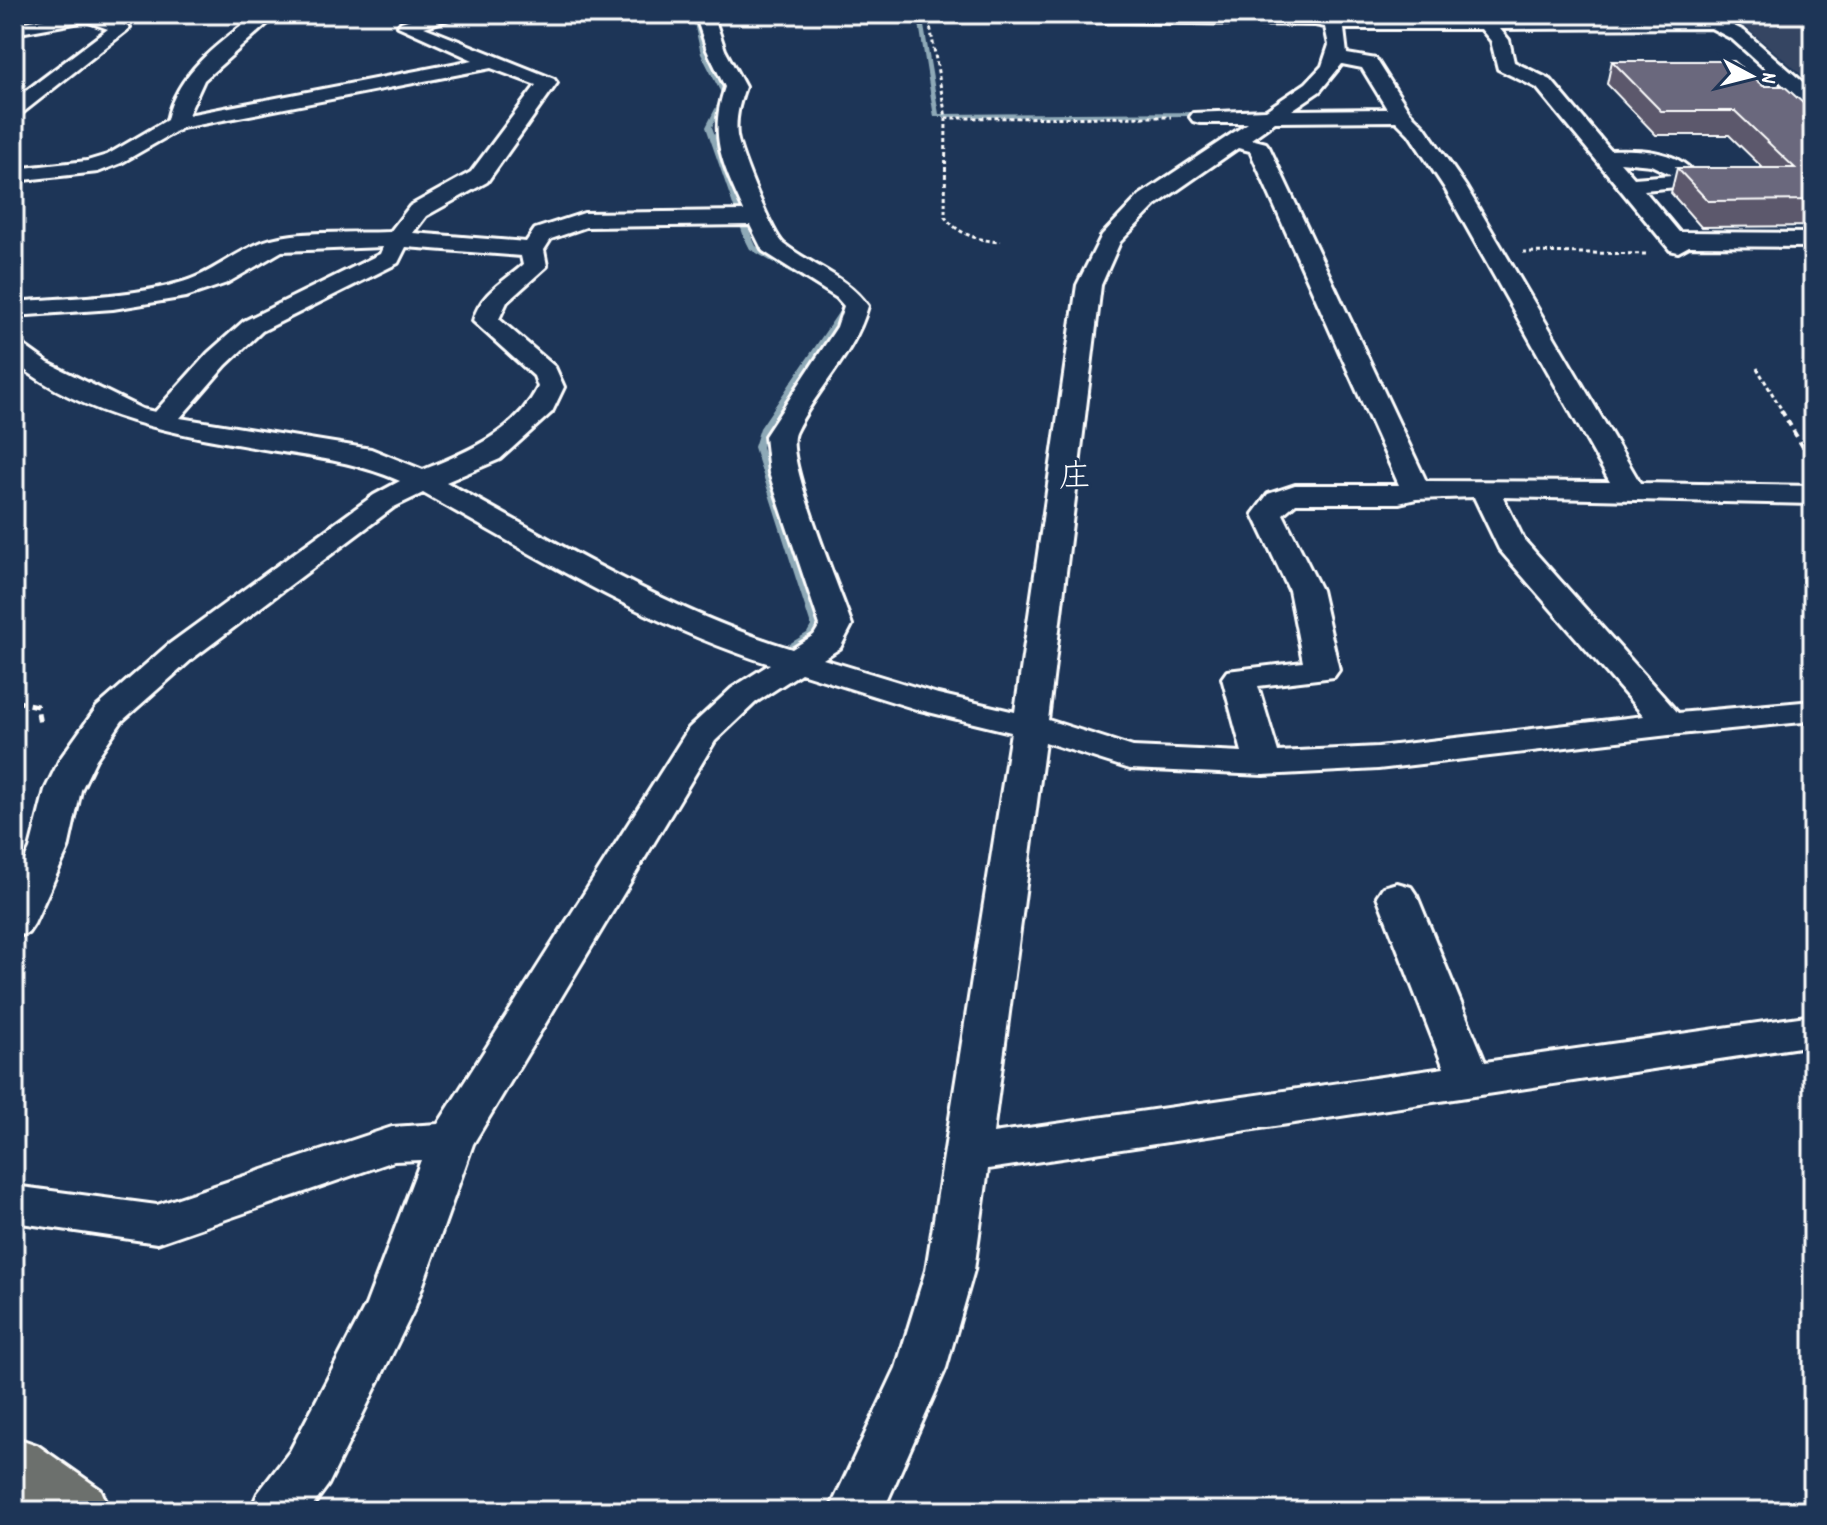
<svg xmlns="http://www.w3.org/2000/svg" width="1827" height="1525" font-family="Dekko,'Klee One',sans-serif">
  <rect width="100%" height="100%" fill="#1d3557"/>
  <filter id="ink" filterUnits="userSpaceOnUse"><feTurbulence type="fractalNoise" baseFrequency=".0125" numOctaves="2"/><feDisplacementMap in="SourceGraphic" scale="16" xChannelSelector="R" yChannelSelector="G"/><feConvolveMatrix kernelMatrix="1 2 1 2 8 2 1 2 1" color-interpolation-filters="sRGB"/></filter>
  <g filter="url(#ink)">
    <path fill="#344462" d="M1730,14H1813V84Z"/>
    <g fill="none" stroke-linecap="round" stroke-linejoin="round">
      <g fill="#8ea9b7" fill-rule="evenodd">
        <path d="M692,14H698L707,54L728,95L712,127L752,237L756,246L829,288V292H823L750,249L744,237L706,127L722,95L701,54Z"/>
        <path d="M840,14H922L939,114L1206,112L1209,114L1206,116L934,117L918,17L843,16Z"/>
        <path d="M842,307L849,309L768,428L762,447L821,626L815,637L793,649L789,648L788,646L789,644L807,633L811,626L754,447L760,428Z"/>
      </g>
      <defs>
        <g id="minor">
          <path d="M66,14H104L130,28L21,114L14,116V100L108,29L86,21L14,34V24Z"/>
          <path d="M258,14H278L204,80L188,115L473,60L398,26L401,22L428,14H456L453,18L424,27L554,79L557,83L487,182L426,216L413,233L526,242L535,229L584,213L744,211C723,165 708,136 725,87L707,50L695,14H713L725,50L745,87C739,104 735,118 737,136C740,153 772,234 784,244C812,266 847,276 868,306C855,354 816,389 795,433C784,457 841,593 852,625L840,648L823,659L938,694L1015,712L1077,285L1102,235L1140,195L1248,123H1200L1193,121L1190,117L1193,113L1266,110L1306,83L1322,66L1329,45L1325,27L1315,25L1062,21L1056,20L1055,14H1337L1339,19L1711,18L1715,16L1713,14H1732L1735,18L1728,23L1744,31L1813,91V107L1806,105L1732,39L1711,28L1500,29L1509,40L1514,62L1551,80L1610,150C1637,149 1675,149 1694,173L1688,186L1644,190L1679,232L1813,233V247L1689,246L1678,252L1670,250L1537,88L1498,69L1491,41L1481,29H1344L1347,54L1376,59L1409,111L1424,126L1466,187L1640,483L1813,486V504L1503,497L1524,540L1678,713L1813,701V721L1669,735L1378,769L1263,775L1130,769L1045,742L993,1133L1444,1068L1377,896L1383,887L1397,883L1411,887L1417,896L1485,1062L1813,1015V1045L988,1169L974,1270L946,1368L883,1511H829L896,1368L926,1270L1011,732L916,709L801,673L756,702L715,741L473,1144L415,1307L328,1485L309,1511H250L258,1493L290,1451L366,1305L421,1160L394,1161L157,1243L14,1222V1186L157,1205L392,1127L438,1124L689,728L732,688L770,664C647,625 534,555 423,493L394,507L192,659L122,721L96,759L81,790L68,849L34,924L28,933L14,937V882L30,849L45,790L60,759L97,707L168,645L374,495L400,481C359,463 321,458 276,451C183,435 91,422 14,362V342L23,345L48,363L142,409L155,412L208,353L244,321L380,254L383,247L282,251L227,283L186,297L113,309L14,316V302C69,297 126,298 179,283C210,275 232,254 262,242C296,229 353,234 390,232L410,206L471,172L536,85L491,68L182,128L121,163L98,172L14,181V169L87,161L107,155L167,120C177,72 221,41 258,14ZM1342,64L1362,68L1387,109L1292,110L1320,91ZM1396,121L1409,134L1444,187L1610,482L1426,481L1269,147L1266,143L1251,139L1275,122ZM1238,148L1250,151L1399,485H1295L1268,494L1253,514L1289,590L1303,662L1227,671L1222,678L1242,752L1133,747L1048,720L1101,285L1120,242L1156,205ZM1620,162L1651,165L1672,175L1634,178ZM750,225L763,251L837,298L844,306L837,327L765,436L769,473L820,625L814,635L792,649C670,612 558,543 446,482L500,459L552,412L564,387L555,367L499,319L507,302L547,266L544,250L551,239L586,227ZM406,247L521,256L523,265C503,282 480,294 473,321L534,376L538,387C516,432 467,452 423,470L371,449L180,418L226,365L262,331L398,263ZM1474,497L1499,549L1644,716L1378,747L1278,752L1258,686L1334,677L1339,670L1321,590L1283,514L1296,503H1399L1416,499Z"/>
        </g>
        <path id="major" d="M14,1437L37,1445L101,1490L110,1511H24L14,1504Z"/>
        <path id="highway" d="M14,14H33L30,19L14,22Z"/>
      </defs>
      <use href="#minor" stroke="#fff" stroke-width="6"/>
      <use href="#major" stroke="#fff" stroke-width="6"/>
      <use href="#highway" stroke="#fff" stroke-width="6"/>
      <g stroke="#fff" stroke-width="3" stroke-dasharray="4 3" stroke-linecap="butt">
        <path d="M928,14L946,118L1171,117"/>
        <path d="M961,14L1040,16"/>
        <path d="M946,118L945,217C959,235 978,240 1000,242"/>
        <path d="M1523,252L1649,254"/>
        <path d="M1757,368L1783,412"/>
      </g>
      <path stroke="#fff" stroke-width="4" stroke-dasharray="7 5" stroke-linecap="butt" d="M1781,410L1813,464"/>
      <path stroke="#fff" stroke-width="5" stroke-dasharray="9 6" stroke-linecap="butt" d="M14,701L37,706L40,725"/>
      <use href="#minor" fill="#1d3557" fill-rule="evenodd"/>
      <use href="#major" fill="#6c706d" fill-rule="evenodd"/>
      <use href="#highway" fill="#6c706d" fill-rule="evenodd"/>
    </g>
    <path fill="#5b596c" stroke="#fff" stroke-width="2" d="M1612,61L1763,86L1813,112V226L1701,227L1671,193L1677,168H1763L1729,135H1656L1607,84Z"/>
    <path fill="#6a687d" stroke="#fff" stroke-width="2" d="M1612,61H1734L1763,86H1784L1813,112V200L1708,201L1677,168H1795L1735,111H1661Z"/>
  </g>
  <g text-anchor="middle" stroke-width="6" stroke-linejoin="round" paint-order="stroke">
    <g font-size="32" fill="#fff" stroke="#1d3557">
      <text x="1075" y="486">庄</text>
    </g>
  </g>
  <rect width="1827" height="1525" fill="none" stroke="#1d3557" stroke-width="48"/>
  <rect x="24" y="24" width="1779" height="1477" fill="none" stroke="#fff" stroke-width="3" filter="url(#ink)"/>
  <g transform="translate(1751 76) rotate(97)" stroke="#1d3557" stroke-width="6" paint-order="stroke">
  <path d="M0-6L14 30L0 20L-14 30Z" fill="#ffffff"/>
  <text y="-12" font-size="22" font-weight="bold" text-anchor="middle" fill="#ffffff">N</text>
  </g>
</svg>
